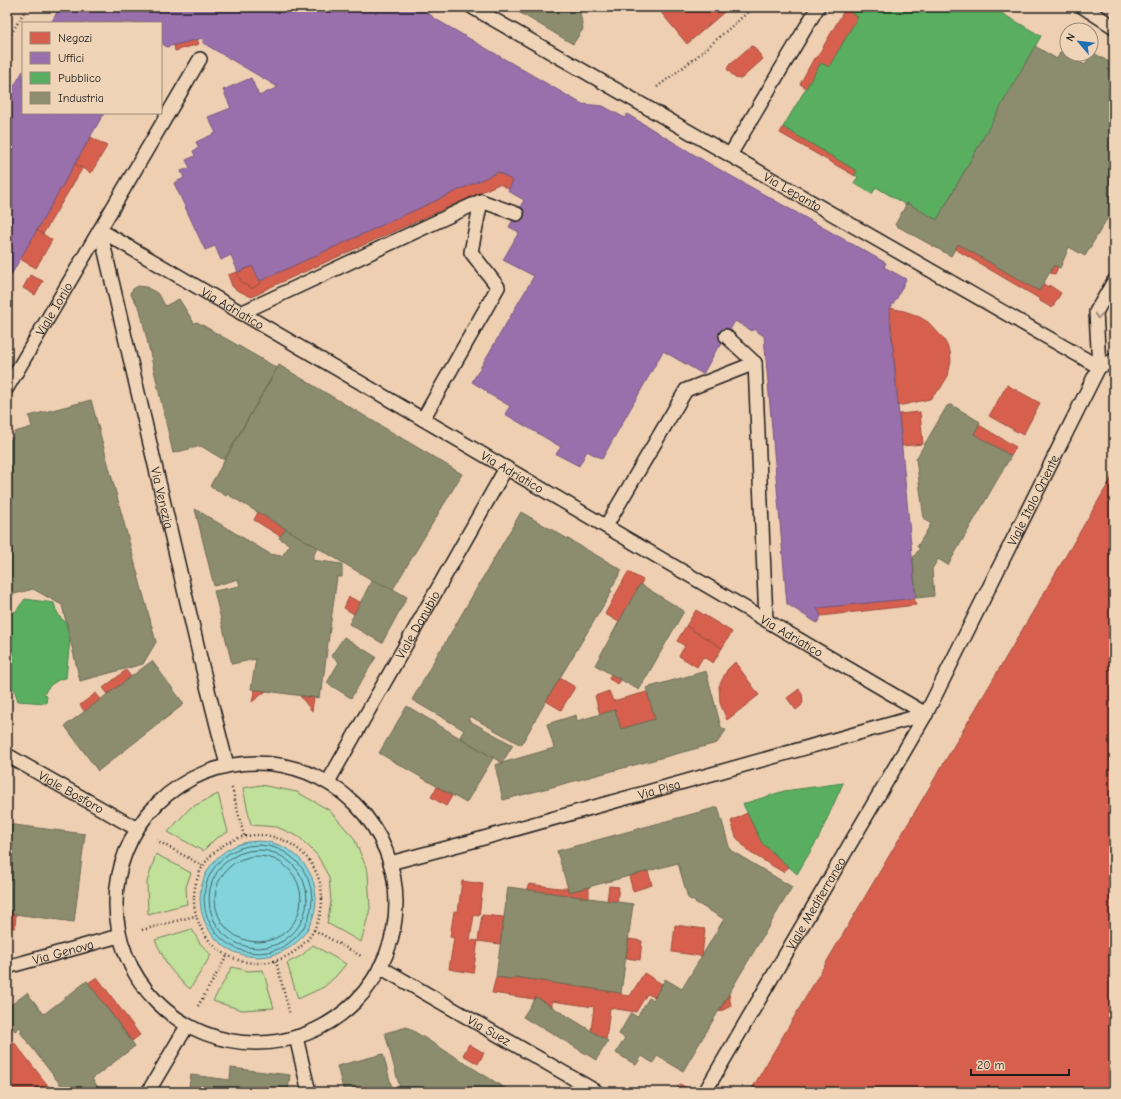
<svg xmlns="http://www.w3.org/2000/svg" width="1121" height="1099" font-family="'Comic Neue',sans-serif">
  <rect width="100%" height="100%" fill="#efcfb2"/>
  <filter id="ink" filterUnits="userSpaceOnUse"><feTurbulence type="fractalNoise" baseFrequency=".025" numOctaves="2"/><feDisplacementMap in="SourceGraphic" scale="8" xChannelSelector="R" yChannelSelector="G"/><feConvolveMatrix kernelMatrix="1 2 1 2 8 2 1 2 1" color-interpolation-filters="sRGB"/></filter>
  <g filter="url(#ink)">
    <g fill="#c1e19a" stroke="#6e7e5b">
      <path d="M261,785L297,792L329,810L354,838L368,872L370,909L361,942L327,923L331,902L329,877L317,855L299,837L277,827L251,825L243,788Z"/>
      <path d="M218,794L228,832L215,839L203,851L168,832L190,808Z"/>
      <path d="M156,854L191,873L186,887L187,904L148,914L147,882Z"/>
      <path d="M192,929L199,942L211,955L190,989L178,978L168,966L155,940Z"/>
      <path d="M313,945L346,964L336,976L324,987L298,999L287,963L301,956Z"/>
      <path d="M232,967L248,971L263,970L274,1008L242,1010L213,1001Z"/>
    </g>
    <circle fill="#82d3db" stroke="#598a8f" cx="258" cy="899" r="58"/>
    <g fill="#d6604d" stroke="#9e4c3e">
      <path d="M663,7H730L687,44L659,10Z"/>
      <path d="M844,7H852L850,12L858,17L829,67L821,63L806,88L800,84L814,58L816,59L845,9L843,8Z"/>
      <path d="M197,39L199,44L175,51L174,45Z"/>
      <path d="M751,46L754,47L763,59L741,79L735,78L727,69L728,67L730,64Z"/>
      <path d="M783,127L857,171L855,176L780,133Z"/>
      <path d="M91,137L107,146L91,173L75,164Z"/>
      <path d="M75,164L82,169L43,234L37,230Z"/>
      <path d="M498,172L513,181L509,189L499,184L264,290V291L252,297L247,295L235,289L232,286L228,275L237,272L242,283L252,288L261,283L260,281Z"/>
      <path d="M37,230L52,240L36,268L20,259Z"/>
      <path d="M958,244L1039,291L1044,284L1048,287L1049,285L1061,293L1052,308L1040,301V299L955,249Z"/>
      <path d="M1054,265L1058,267L1055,274L1050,273Z"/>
      <path d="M252,266L261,283L252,288L242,283L237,273Z"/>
      <path d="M30,275L43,281L35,295L23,288Z"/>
      <path d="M890,308L904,311L916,315L928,322L943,338L950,351L951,361L948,376L940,389L930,399L898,406Z"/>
      <path d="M1007,385L1040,403L1023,435L989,416Z"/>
      <path d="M920,412L923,444L902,446L899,414Z"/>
      <path d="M979,425L1016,447L1011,456L974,434Z"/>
      <path d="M1114,474V1092H750Z"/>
      <path d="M258,512L286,529L280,536L254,520Z"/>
      <path d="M628,572L643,580L619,622L605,614Z"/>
      <path d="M349,597L360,602L354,614L344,608Z"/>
      <path d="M914,598L916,605L821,616L817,608Z"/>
      <path d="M696,610L732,632L722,648L686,626Z"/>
      <path d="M686,626L722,648L713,663L703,657L697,667L679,656L685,646L677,641Z"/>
      <path d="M735,662L759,695L727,720L720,703L719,686L727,670Z"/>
      <path d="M126,670L131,677L108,694L103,688Z"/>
      <path d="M611,674L621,680L618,684L609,679Z"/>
      <path d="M560,678L575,687L561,710L546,701Z"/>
      <path d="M255,689L266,691L252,702Z"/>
      <path d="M799,689L802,693L803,702L801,706L796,710L787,698Z"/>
      <path d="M609,691L613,701L647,692L655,719L621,729L615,710L600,715L595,696Z"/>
      <path d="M96,693L101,700L85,712L80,705Z"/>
      <path d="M300,696L314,698L312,711Z"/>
      <path d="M437,787L452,796L446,806L431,797Z"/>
      <path d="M747,813L762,843L789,867L783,872L749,852L736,837L731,821Z"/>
      <path d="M648,871L652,885L633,891L629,876Z"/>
      <path d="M462,881L483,884L479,916L474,915L470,940L478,941L473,973L449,969L454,938L450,937L454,911L458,912Z"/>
      <path d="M529,884L559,888H567L569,892L589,887V898L526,890Z"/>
      <path d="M609,886L619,887L617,902L607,901Z"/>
      <path d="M7,913L16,914L15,928L7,927Z"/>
      <path d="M482,915L504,917L500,944L478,941Z"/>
      <path d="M675,925L705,929L702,956L672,952Z"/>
      <path d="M629,939L642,941L640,960L626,958Z"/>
      <path d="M644,973L662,984L655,997L647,994L636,1012L610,1008L606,1040L591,1031L594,1007L552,1001V1007L536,997L534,999L492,993L496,977L514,979L515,977L621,993L622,995L630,996Z"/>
      <path d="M97,977L140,1035L132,1041L88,983Z"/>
      <path d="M729,994L731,1006L719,1012Z"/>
      <path d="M14,1042L53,1092H7V1044Z"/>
      <path d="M469,1044L484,1053L478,1064L463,1055Z"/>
      <path d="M680,1084L687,1088L685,1092H676Z"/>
    </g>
    <g fill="#9970ab" stroke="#745780">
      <path d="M60,7H417L432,16V17L582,104L603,106L625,118L627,114L708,163L886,263L884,267L906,279L897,298L889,310L916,598L817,608L821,616L817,623L787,604L764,336L753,329L752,331L735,321L720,347H718L703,374L663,351L602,459L587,451L579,466L556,454L561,447L505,414L510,406L487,393L488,392L472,382L534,276L503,260L519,232L509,227L524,200L508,191L513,181L498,172L260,281L252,266L238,272L231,255L221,260L215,246L205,250L174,183L184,178L181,171L190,168L186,160L195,156L193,151L199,148L196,142L216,133L208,117L231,108L223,90L251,78L259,96L278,87L203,43V38L167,47L161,43V23H51Z"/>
      <path d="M23,71V113H104L7,282V98Z"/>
    </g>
    <g fill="#5aae61" stroke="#47824c">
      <path d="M852,7H991L1041,36L937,220L907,203L906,205L876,187L872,194L854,183L858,177L855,175L857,171L783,127L821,63L829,67L858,17L850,12Z"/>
      <path d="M25,599L54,603L56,610L60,617L66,623L70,639L66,678L60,679L52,684L47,689L44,695L47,696L46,703L18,701L13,686L7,678V616L16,611Z"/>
      <path d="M843,783L819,837L797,874L762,843L743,804L784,791Z"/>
    </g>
    <g fill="#8c8c6e" stroke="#6a6a55">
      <path d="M510,7H579L583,29L573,44Z"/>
      <path d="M1035,46L1057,59L1061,51L1085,65L1092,52L1114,65V207L1085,256L1069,247L1060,268L1054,265L1039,291L958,244L951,256L895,225L907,203L937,220Z"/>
      <path d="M138,286L146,287L157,293L161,298L165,306L179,299L194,323L197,322L277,368L224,460L201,446L173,453L140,309L130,293L133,289Z"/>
      <path d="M279,365L462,474L393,589L372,580L227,494L226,496L210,486Z"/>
      <path d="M91,400L156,642L143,664L80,681L62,605L33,589L7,596V446L15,432L32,427L29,416Z"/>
      <path d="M950,405H952L980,422L974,434L1011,456L948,565L938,559L932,569L934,596L916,598L913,558L920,548L917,547L931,524L924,519L916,459L947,406Z"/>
      <path d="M195,509L270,554L282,556L290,545L279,538L286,529L317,547L312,560L342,564V577H337L325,665L322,691L320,690L319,698L251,689L256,659L232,664L214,591L240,586L238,579L214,586Z"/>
      <path d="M521,512L622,570L610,590L612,591L546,701L521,745L470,716L468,720L513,745L502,763L460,737L464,730L412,700L440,650H441Z"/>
      <path d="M372,580L393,589L407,597L382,643L349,624Z"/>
      <path d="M640,584L684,611L639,690L595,665Z"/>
      <path d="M344,637L376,657L351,698L327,683L339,662L331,656Z"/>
      <path d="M152,661L184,704L98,771L65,726Z"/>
      <path d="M706,671L721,727L726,730L717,743L503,800L495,765L554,748L547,724L576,715L577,721L615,710L621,729L655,719L646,688Z"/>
      <path d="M407,706L493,758L466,803L379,753Z"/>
      <path d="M718,807L730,850L792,887L683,1071L657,1056L653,1063L642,1056L636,1065L616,1053L625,1038L619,1034L631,1013L637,1017L649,998L653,1000L655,997L665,979L682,989L724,919L688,898L678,863L569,892L557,851Z"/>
      <path d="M7,824L85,834L74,922L7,913Z"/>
      <path d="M508,887L633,904L621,993L515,977L514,979L496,977Z"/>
      <path d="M87,981L135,1046L92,1079L102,1092H66L20,1032L22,1030L20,1027L15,1031L7,1020V1008L27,993L44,1014Z"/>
      <path d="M536,997L608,1041L596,1060L542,1027L541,1028L523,1017Z"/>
      <path d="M407,1027L508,1090L506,1092H401L385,1033Z"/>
      <path d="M383,1054L393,1092H344L337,1066Z"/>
      <path d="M231,1068L290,1075L288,1092H188L191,1075L230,1080Z"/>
    </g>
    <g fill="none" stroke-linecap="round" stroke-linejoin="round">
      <g stroke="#456568" stroke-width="1">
        <circle cx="258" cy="899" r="54"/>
        <circle cx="258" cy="899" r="49"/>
        <circle cx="258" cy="899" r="43"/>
      </g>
      <defs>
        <g id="service">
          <path id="s1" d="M472,7L1099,367L1114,360"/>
          <path d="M1083,7L1114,27"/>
          <path d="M730,155L818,7"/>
          <path id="s2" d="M100,230L926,714"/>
          <path id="s3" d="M100,230L202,666L227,765"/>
          <path d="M241,313L481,201L517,214"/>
          <path d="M726,336L755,363L766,620"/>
          <path id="s4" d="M7,388L200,59"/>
          <path d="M423,419L498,287L471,252L481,201"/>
          <path d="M606,526L686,390L755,363"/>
          <path id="s5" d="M7,755L137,829"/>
          <circle cx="256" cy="903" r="140"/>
          <path id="s6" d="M328,782L506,468"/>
          <path id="s7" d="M390,863L473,841L926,714"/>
          <path id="s8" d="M7,967L119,936"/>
          <path id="s9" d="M380,967L597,1092"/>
          <path d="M296,1037L309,1092"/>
          <path d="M148,1092L187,1026"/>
          <path id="s10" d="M705,1092L926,714L1099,367L1096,312L1114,281"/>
        </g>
      </defs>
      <use href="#service" stroke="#1c1c1c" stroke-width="16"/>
      <g stroke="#1c1c1c" stroke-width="2.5" stroke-dasharray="1 3" stroke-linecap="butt">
        <path d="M7,41L27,7"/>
        <path d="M657,87L694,59L754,7"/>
        <path d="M232,788L244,836"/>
        <circle cx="258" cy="899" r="64"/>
        <path d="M156,840L203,866"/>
        <path d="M142,930L195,916"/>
        <path d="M314,930L361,956"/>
        <path d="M276,961L290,1015"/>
        <path d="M198,1006L227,956"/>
      </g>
      <use href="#service" stroke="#f0d4b7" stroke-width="13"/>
    </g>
    <defs><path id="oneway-chevron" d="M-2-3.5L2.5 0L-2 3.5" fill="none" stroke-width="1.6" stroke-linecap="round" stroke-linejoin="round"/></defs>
    <use stroke="#918171" href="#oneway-chevron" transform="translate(1098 316) rotate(95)"/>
  </g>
  <g text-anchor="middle" stroke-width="4" stroke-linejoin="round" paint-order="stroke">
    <g font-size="13" fill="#1c1c1c" stroke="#f0d4b7">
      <text dy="5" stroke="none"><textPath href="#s1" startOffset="370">Via Lepanto</textPath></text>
      <text dy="5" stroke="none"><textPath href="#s2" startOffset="154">Via Adriatico</textPath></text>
      <text dy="5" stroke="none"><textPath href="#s4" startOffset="92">Viale Ionio</textPath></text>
      <text dy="5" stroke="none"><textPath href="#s2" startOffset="478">Via Adriatico</textPath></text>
      <text dy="5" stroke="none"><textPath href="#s3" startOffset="275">Via Venezia</textPath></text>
      <text dy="5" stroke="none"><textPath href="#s10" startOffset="677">Viale Italo Oriente</textPath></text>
      <text dy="5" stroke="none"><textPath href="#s6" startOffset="181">Viale Danubio</textPath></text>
      <text dy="5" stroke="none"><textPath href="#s2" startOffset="802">Via Adriatico</textPath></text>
      <text dy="5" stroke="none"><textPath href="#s7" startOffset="279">Via Pisa</textPath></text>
      <text dy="5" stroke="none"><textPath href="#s5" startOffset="74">Viale Bosforo</textPath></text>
      <text dy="5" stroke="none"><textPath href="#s10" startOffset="219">Viale Mediterraneo</textPath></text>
      <text dy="5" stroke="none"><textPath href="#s8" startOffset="58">Via Genova</textPath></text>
      <text dy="5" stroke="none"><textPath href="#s9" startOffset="126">Via Suez</textPath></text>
    </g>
  </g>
  <rect width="1121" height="1099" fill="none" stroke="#f0d4b7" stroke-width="24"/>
  <rect x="12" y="12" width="1097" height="1075" fill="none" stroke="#1c1c1c" stroke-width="1.5" filter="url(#ink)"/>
  <rect x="22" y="22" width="140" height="92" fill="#f0d4b7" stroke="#9b8a79"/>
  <rect x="30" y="32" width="20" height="12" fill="#d6604d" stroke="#9b8a79"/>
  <text x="58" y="42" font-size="12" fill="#1c1c1c">Negozi</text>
  <rect x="30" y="52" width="20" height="12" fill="#9970ab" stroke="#9b8a79"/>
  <text x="58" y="62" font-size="12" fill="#1c1c1c">Uffici</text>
  <rect x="30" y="72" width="20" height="12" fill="#5aae61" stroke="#9b8a79"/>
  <text x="58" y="82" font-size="12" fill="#1c1c1c">Pubblico</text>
  <rect x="30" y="92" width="20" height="12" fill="#8c8c6e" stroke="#9b8a79"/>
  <text x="58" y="102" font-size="12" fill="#1c1c1c">Industria</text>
  <g transform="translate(1079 42) rotate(298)"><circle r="19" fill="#f0d4b7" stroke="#9b8a79"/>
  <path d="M0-3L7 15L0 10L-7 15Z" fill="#1f6fb2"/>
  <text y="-6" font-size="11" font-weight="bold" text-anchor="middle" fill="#1c1c1c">N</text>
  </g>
  <path d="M971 1069v6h98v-6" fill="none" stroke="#1c1c1c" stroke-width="2"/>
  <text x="977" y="1069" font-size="12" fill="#1c1c1c" stroke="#f0d4b7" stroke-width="3" paint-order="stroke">20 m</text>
</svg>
